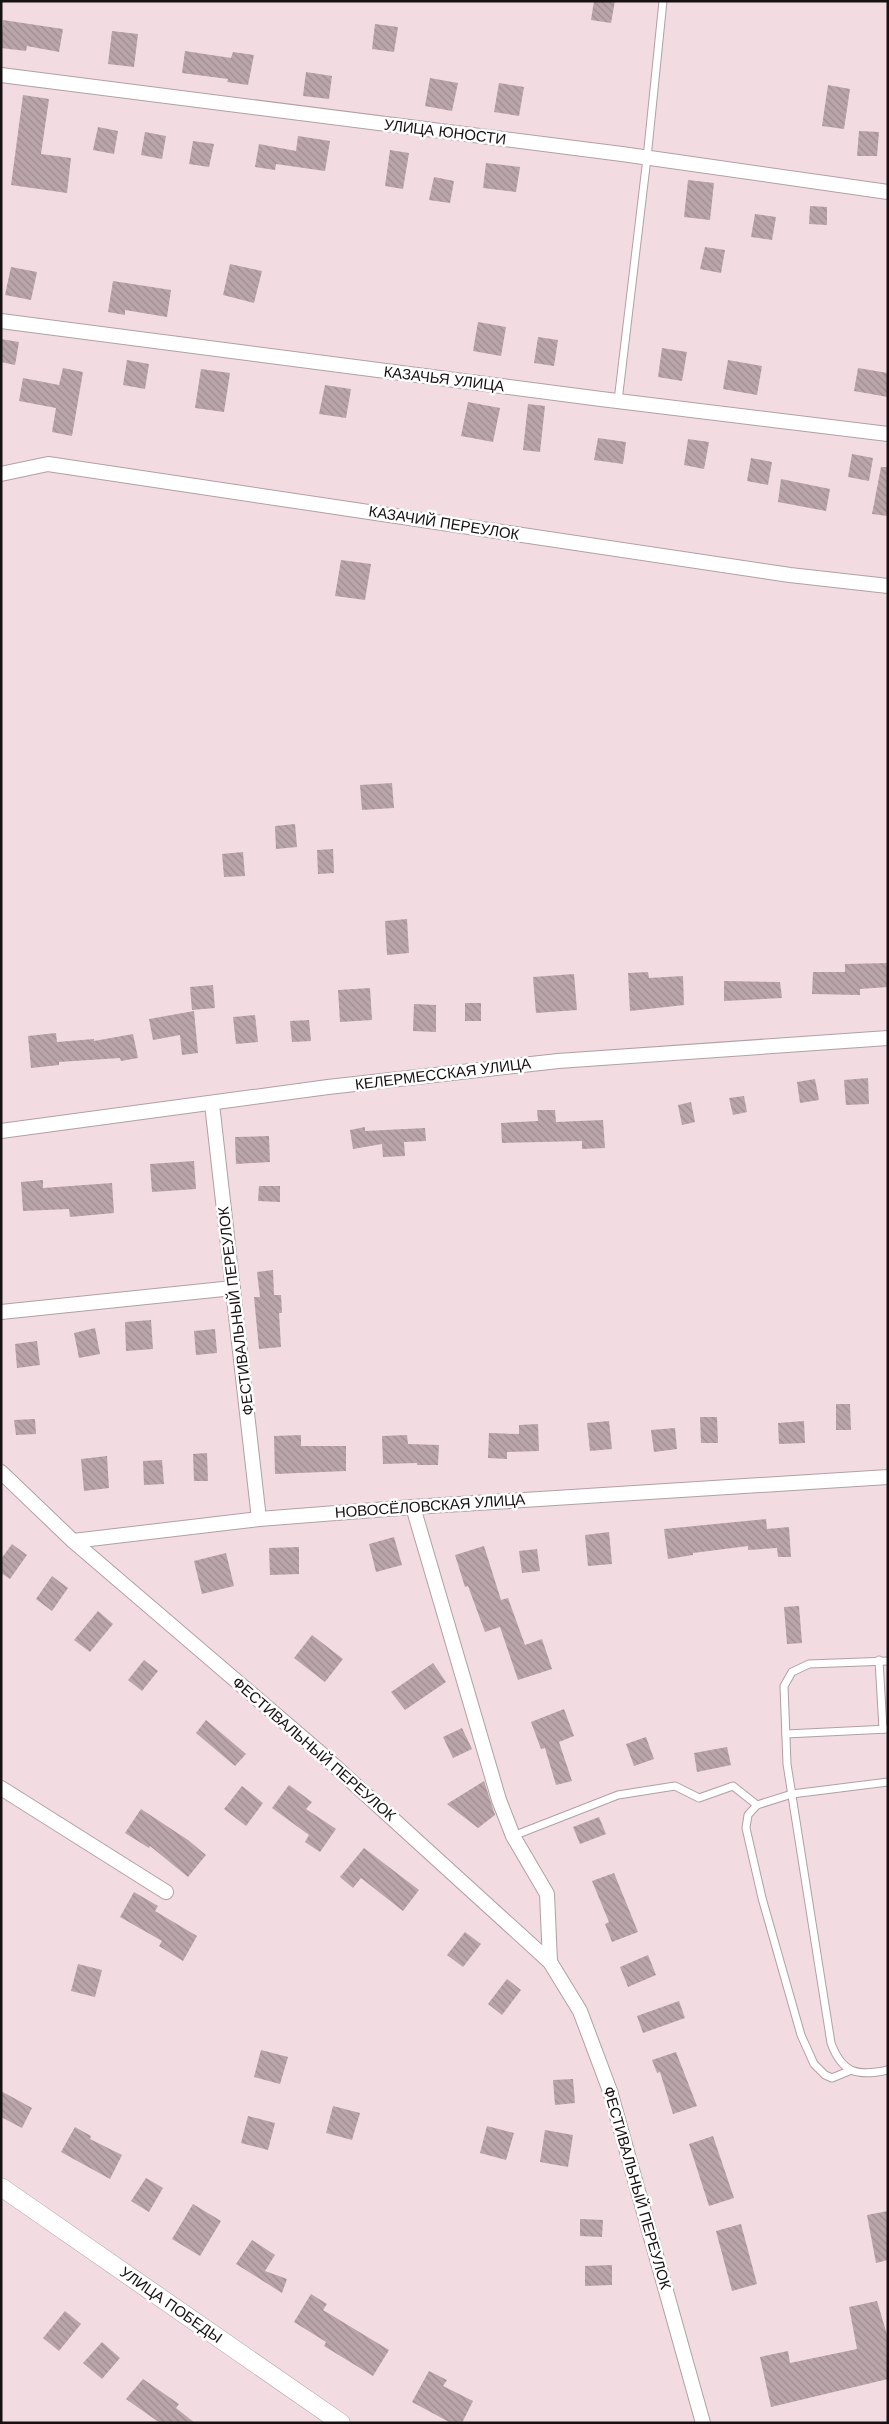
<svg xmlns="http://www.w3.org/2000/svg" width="889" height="2424" font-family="Helvetica,sans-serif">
  <defs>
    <pattern id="building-back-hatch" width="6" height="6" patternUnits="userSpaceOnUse" patternTransform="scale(1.25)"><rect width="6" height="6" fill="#b9a5aa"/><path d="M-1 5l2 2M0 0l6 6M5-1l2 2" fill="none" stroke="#9e8d91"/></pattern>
  </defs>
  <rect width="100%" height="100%" fill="#f2dce1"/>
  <g fill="url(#building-back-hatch)">
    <path d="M594,1H615L611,23L591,20Z"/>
    <path d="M3,20L63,29L59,52L27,46L26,51L1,48Z"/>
    <path d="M375,24L398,27L394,52L372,49Z"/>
    <path d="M112,31L138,34L134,67L108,64Z"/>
    <path d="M185,51L231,58L233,52L254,55L248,85L227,82L228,79L182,73Z"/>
    <path d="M306,72L332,76L329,99L303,96Z"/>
    <path d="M430,78L458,83L452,111L425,106Z"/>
    <path d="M499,83L524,87L519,116L494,112Z"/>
    <path d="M828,85L850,89L844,129L822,126Z"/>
    <path d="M23,95L49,99L41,154L71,158L67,193L11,185Z"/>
    <path d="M98,127L118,131L114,154L93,150Z"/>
    <path d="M859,131L879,132L877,156H857Z"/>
    <path d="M145,132L166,136L162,159L141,155Z"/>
    <path d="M298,136L330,141L325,171L276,164L275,170L255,167L259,144L296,151Z"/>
    <path d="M193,141L214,144L209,167L189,164Z"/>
    <path d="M390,150L409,153L403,189L385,186Z"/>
    <path d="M486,163L520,167L516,192L483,188Z"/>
    <path d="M434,177L454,181L450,203L429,200Z"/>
    <path d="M688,180L714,183L710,220L684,217Z"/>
    <path d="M810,206L827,207V225L809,224Z"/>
    <path d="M755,214L776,217L772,240L751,237Z"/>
    <path d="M705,247L725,250L721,273L700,269Z"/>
    <path d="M230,264L262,271L254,303L223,295Z"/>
    <path d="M11,267L37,272L31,300L5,295Z"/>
    <path d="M113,281L171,290L167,317L125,310V315L108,312Z"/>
    <path d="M478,322L506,327L501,356L473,351Z"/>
    <path d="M538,337L558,340L554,366L534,363Z"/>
    <path d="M1,339L19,342L15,365L1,362Z"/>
    <path d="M662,348L687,352L682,381L658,377Z"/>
    <path d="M127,360L149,364L145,389L123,385Z"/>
    <path d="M728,360L762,366L757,395L723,389Z"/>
    <path d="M63,368L83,372L72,436L52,432L56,408L19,401L23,378L59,385Z"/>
    <path d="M858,368L888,373V397L854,391Z"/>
    <path d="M201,369L230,373L224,412L195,408Z"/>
    <path d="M325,385L351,389L346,418L319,414Z"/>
    <path d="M468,402L500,408L493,442L461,436Z"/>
    <path d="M528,404L545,406L540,452L523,450Z"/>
    <path d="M598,438L626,442L623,464L594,460Z"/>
    <path d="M688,439L709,442L704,469L684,465Z"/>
    <path d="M852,454L873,458L869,481L848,477Z"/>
    <path d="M751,458L772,462L768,485L747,481Z"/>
    <path d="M881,467H888V516L872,514Z"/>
    <path d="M781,479L830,489L826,511L778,502Z"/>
    <path d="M341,560L371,564L365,600L335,596Z"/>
    <path d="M392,783L394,808L362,810L360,785Z"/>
    <path d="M295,824L297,847L276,849L275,826Z"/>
    <path d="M333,849L334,873L318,874L317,850Z"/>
    <path d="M243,852L245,876L224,877L222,854Z"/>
    <path d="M407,919L409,953L387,955L385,921Z"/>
    <path d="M888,963V987L860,989V995L812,994L813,972H845V964Z"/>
    <path d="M648,972L649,978L683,976L684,1005L630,1011L628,973Z"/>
    <path d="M574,974L577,1010L536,1013L533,977Z"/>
    <path d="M724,981L780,982L782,998L724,1001Z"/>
    <path d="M213,985L215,1008L192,1010L190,987Z"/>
    <path d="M370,988L372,1020L340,1022L338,990Z"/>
    <rect x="465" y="1003" width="16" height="18"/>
    <path d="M414,1004L436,1005V1032L413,1031Z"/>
    <path d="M194,1011L198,1053L182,1055L180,1035L153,1040L149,1019Z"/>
    <path d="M255,1015L258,1042L236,1044L233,1017Z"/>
    <path d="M309,1020L311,1041L292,1042L290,1021Z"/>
    <path d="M56,1033L57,1042L94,1039V1041L133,1034L138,1058L121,1061L120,1058L59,1062V1065L31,1068L28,1036Z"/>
    <path d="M868,1078L869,1104L846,1105L844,1080Z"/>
    <path d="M815,1079L819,1100L800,1103L797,1082Z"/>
    <path d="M744,1096L747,1112L733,1115L729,1098Z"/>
    <path d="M691,1102L695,1122L682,1125L678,1105Z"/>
    <path d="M537,1110H555L556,1122L603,1120L605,1148L582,1149V1141L502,1143L501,1123L538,1121Z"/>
    <path d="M365,1127V1131L425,1128L426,1141L404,1142L405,1156L383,1157L382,1144L353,1149L350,1130Z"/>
    <path d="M269,1136L270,1162L236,1164L235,1137Z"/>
    <path d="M194,1161L196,1189L152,1192L150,1164Z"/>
    <path d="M43,1180V1188L112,1183L114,1213L70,1217L69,1209L23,1211L21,1182Z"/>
    <path d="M259,1186H280V1202L258,1201Z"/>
    <path d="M273,1270L274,1295H281L282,1313H279L281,1347L259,1349L254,1297H260L257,1272Z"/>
    <path d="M151,1320L153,1349L126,1351L125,1322Z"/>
    <path d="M95,1328L100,1354L79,1358L74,1333Z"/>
    <path d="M215,1329L217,1353L196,1355L194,1331Z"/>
    <path d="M37,1341L40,1365L17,1368L15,1344Z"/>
    <path d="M836,1404H850L851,1430H836Z"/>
    <path d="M700,1417H717L718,1443H701Z"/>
    <path d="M35,1419L36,1434L16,1435L14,1420Z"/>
    <path d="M609,1421L612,1449L590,1451L587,1423Z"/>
    <path d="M804,1421L805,1443L779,1444L778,1423Z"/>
    <path d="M538,1424L539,1451L507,1452V1459L488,1458L489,1433L519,1434V1425Z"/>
    <path d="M675,1428L677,1449L654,1452L651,1430Z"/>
    <path d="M301,1435V1446H346V1471L275,1474L274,1436Z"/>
    <path d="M407,1435L408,1444L439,1445L438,1465H417V1463L383,1464L382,1436Z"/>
    <path d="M207,1453L208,1481H194L193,1454Z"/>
    <path d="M107,1456L109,1488L84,1491L81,1459Z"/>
    <path d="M162,1460L164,1484L144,1485L143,1461Z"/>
    <path d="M766,1519L767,1529L789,1527L791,1557H778L777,1548L748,1550V1546L693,1553V1555L668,1559L664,1529Z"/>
    <path d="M609,1532L612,1564L588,1566L585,1535Z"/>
    <path d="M394,1537L402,1565L376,1572L369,1544Z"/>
    <path d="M12,1544L27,1555L10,1579L1,1573V1559Z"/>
    <path d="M484,1546L501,1600L508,1598L525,1645L542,1639L552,1669L518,1680L500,1627L485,1632L468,1586L465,1587L455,1555Z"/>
    <path d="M299,1547V1574L270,1575L269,1548Z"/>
    <path d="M537,1549L540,1571L522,1573L519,1551Z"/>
    <path d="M226,1553L234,1586L202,1594L194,1561Z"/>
    <path d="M52,1576L68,1588L52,1611L36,1599Z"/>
    <path d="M799,1606L802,1643L787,1644L784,1607Z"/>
    <path d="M98,1611L113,1624L90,1652L74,1640Z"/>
    <path d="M312,1635L343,1659L325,1682L294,1658Z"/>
    <path d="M144,1660L158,1671L142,1691L128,1680Z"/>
    <path d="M433,1663L446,1682L405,1710L391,1692Z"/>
    <path d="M564,1709L574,1736L559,1742L572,1781L556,1785L545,1748L541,1749L531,1722Z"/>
    <path d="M206,1720L246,1754L235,1766L196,1733Z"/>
    <path d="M462,1728L472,1749L453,1758L443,1737Z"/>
    <path d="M646,1737L654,1759L634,1766L626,1744Z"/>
    <path d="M727,1747L731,1765L697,1772L694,1753Z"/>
    <path d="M484,1781L495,1815L478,1828L447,1804Z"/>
    <path d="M289,1785L312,1802L306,1809L336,1829L320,1852L305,1842L309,1835L272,1808Z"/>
    <path d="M242,1786L263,1803L246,1826L224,1809Z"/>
    <path d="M141,1809L188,1840L206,1855L188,1877L150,1846L149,1848L125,1833Z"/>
    <path d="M599,1817L606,1834L580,1844L573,1827Z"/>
    <path d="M364,1848L419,1890L403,1911L361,1878L353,1888L340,1877Z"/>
    <path d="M614,1873L638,1932L612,1942L605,1924L609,1922L592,1881Z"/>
    <path d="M134,1892L158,1906L155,1911L197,1936L183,1961L159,1946L162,1941L120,1917Z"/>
    <path d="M465,1932L481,1944L463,1967L447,1955Z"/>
    <path d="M648,1955L656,1975L628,1987L620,1967Z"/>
    <path d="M78,1964L102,1970L95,1997L71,1991Z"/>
    <path d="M507,1979L521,1990L502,2015L488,2004Z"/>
    <path d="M679,2001L685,2018L643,2033L637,2016Z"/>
    <path d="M261,2050L288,2057L280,2084L254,2077Z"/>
    <path d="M676,2052L697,2106L673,2114L660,2072L657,2073L652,2060Z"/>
    <path d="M573,2079L575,2103L555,2105L553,2080Z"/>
    <path d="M1,2091L32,2108L22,2128L1,2117Z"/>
    <path d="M333,2106L360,2113L352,2140L326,2133Z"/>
    <path d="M248,2116L275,2123L268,2150L241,2143Z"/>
    <path d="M487,2126L514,2133L506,2160L480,2153Z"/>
    <path d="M75,2127L91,2136L90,2139L122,2155L110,2179L61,2152Z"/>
    <path d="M545,2130L573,2135L568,2167L540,2162Z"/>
    <path d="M713,2136L734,2198L709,2206L689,2144Z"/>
    <path d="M146,2178L163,2188L149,2212L131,2201Z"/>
    <path d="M193,2204L221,2221L200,2256L172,2239Z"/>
    <path d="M888,2211V2260L876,2263L867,2215Z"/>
    <path d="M580,2219L603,2220L602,2237L580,2236Z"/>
    <path d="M741,2224L757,2284L732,2291L716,2231Z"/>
    <path d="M252,2240L275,2255L265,2271L287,2279L282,2293L236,2264Z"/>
    <path d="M612,2265V2285L585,2286V2266Z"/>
    <path d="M311,2294L327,2304L323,2310L389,2350L373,2376L324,2346L326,2342L294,2322Z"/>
    <path d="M877,2301L888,2338V2379L771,2407L760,2357L788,2351L790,2363L857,2349L849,2307Z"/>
    <path d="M65,2311L81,2324L59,2351L43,2338Z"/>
    <path d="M102,2342L120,2358L102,2379L83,2363Z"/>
    <path d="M429,2371L447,2380L443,2386L473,2401L462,2423H451L412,2402Z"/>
    <path d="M143,2379L179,2404L176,2408L195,2423H160L126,2399Z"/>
  </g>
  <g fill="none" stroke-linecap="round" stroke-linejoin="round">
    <defs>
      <g id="service">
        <path d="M618,401L647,158L663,1"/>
        <path d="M879,1660L883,1729"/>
        <path d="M888,1661L809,1664L792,1672L784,1686L787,1764L831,2043C842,2073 857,2077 888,2070"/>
        <path d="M786,1734L888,1729"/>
        <path d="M513,1836L618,1795L675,1786L699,1798L733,1786L757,1805"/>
        <path d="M849,2071L832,2078L825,2075L814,2064L801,2035L762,1898L746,1828L748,1815L757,1805L792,1794L888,1782"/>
      </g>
      <g id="minor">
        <path d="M1,75L622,154L888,192"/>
        <path d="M1,321L601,399L888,434"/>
        <path d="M1,474L48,464L790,575L888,586"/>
        <path d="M212,1104L259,1519"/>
        <path d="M1,1131L328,1087L558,1061L888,1038"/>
        <path d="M1,1312L233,1288"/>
        <path d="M1,1472L73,1541L317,1750L550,1962L580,2011L610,2091L703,2423"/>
        <path d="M413,1507L499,1800L513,1836L547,1894L550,1962"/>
        <path d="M73,1541L259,1519L413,1507L888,1477"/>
        <path d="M1,1788L166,1892"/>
      </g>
      <path id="tertiary" d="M1,2187L341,2423"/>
    </defs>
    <use href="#service" stroke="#b39fa4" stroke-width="9"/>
    <use href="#minor" stroke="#b39fa4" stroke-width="16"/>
    <use href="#tertiary" stroke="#b39fa4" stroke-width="19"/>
    <use href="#service" stroke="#fff" stroke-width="7"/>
    <use href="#minor" stroke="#fff" stroke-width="14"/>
    <use href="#tertiary" stroke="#fff" stroke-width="18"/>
  </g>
  <g text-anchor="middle" stroke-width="5" stroke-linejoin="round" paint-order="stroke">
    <g font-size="15" fill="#181113" stroke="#fff">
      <text transform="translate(445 132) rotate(7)" y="5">УЛИЦА ЮНОСТИ</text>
      <text transform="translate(444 379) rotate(7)" y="5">КАЗАЧЬЯ УЛИЦА</text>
      <text transform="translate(444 523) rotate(9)" y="5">КАЗАЧИЙ ПЕРЕУЛОК</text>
      <text transform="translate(443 1074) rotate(-7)" y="5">КЕЛЕРМЕССКАЯ УЛИЦА</text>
      <text transform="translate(236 1311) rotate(-97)" y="5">ФЕСТИВАЛЬНЫЙ ПЕРЕУЛОК</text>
      <text transform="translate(430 1506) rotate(-4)" y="5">НОВОСЁЛОВСКАЯ УЛИЦА</text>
      <text transform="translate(314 1749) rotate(41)" y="5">ФЕСТИВАЛЬНЫЙ ПЕРЕУЛОК</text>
      <text transform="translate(637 2188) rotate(74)" y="5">ФЕСТИВАЛЬНЫЙ ПЕРЕУЛОК</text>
      <text transform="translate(171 2305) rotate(35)" y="5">УЛИЦА ПОБЕДЫ</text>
    </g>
  </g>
  <rect width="889" height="2424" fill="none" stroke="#181113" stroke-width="5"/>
</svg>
